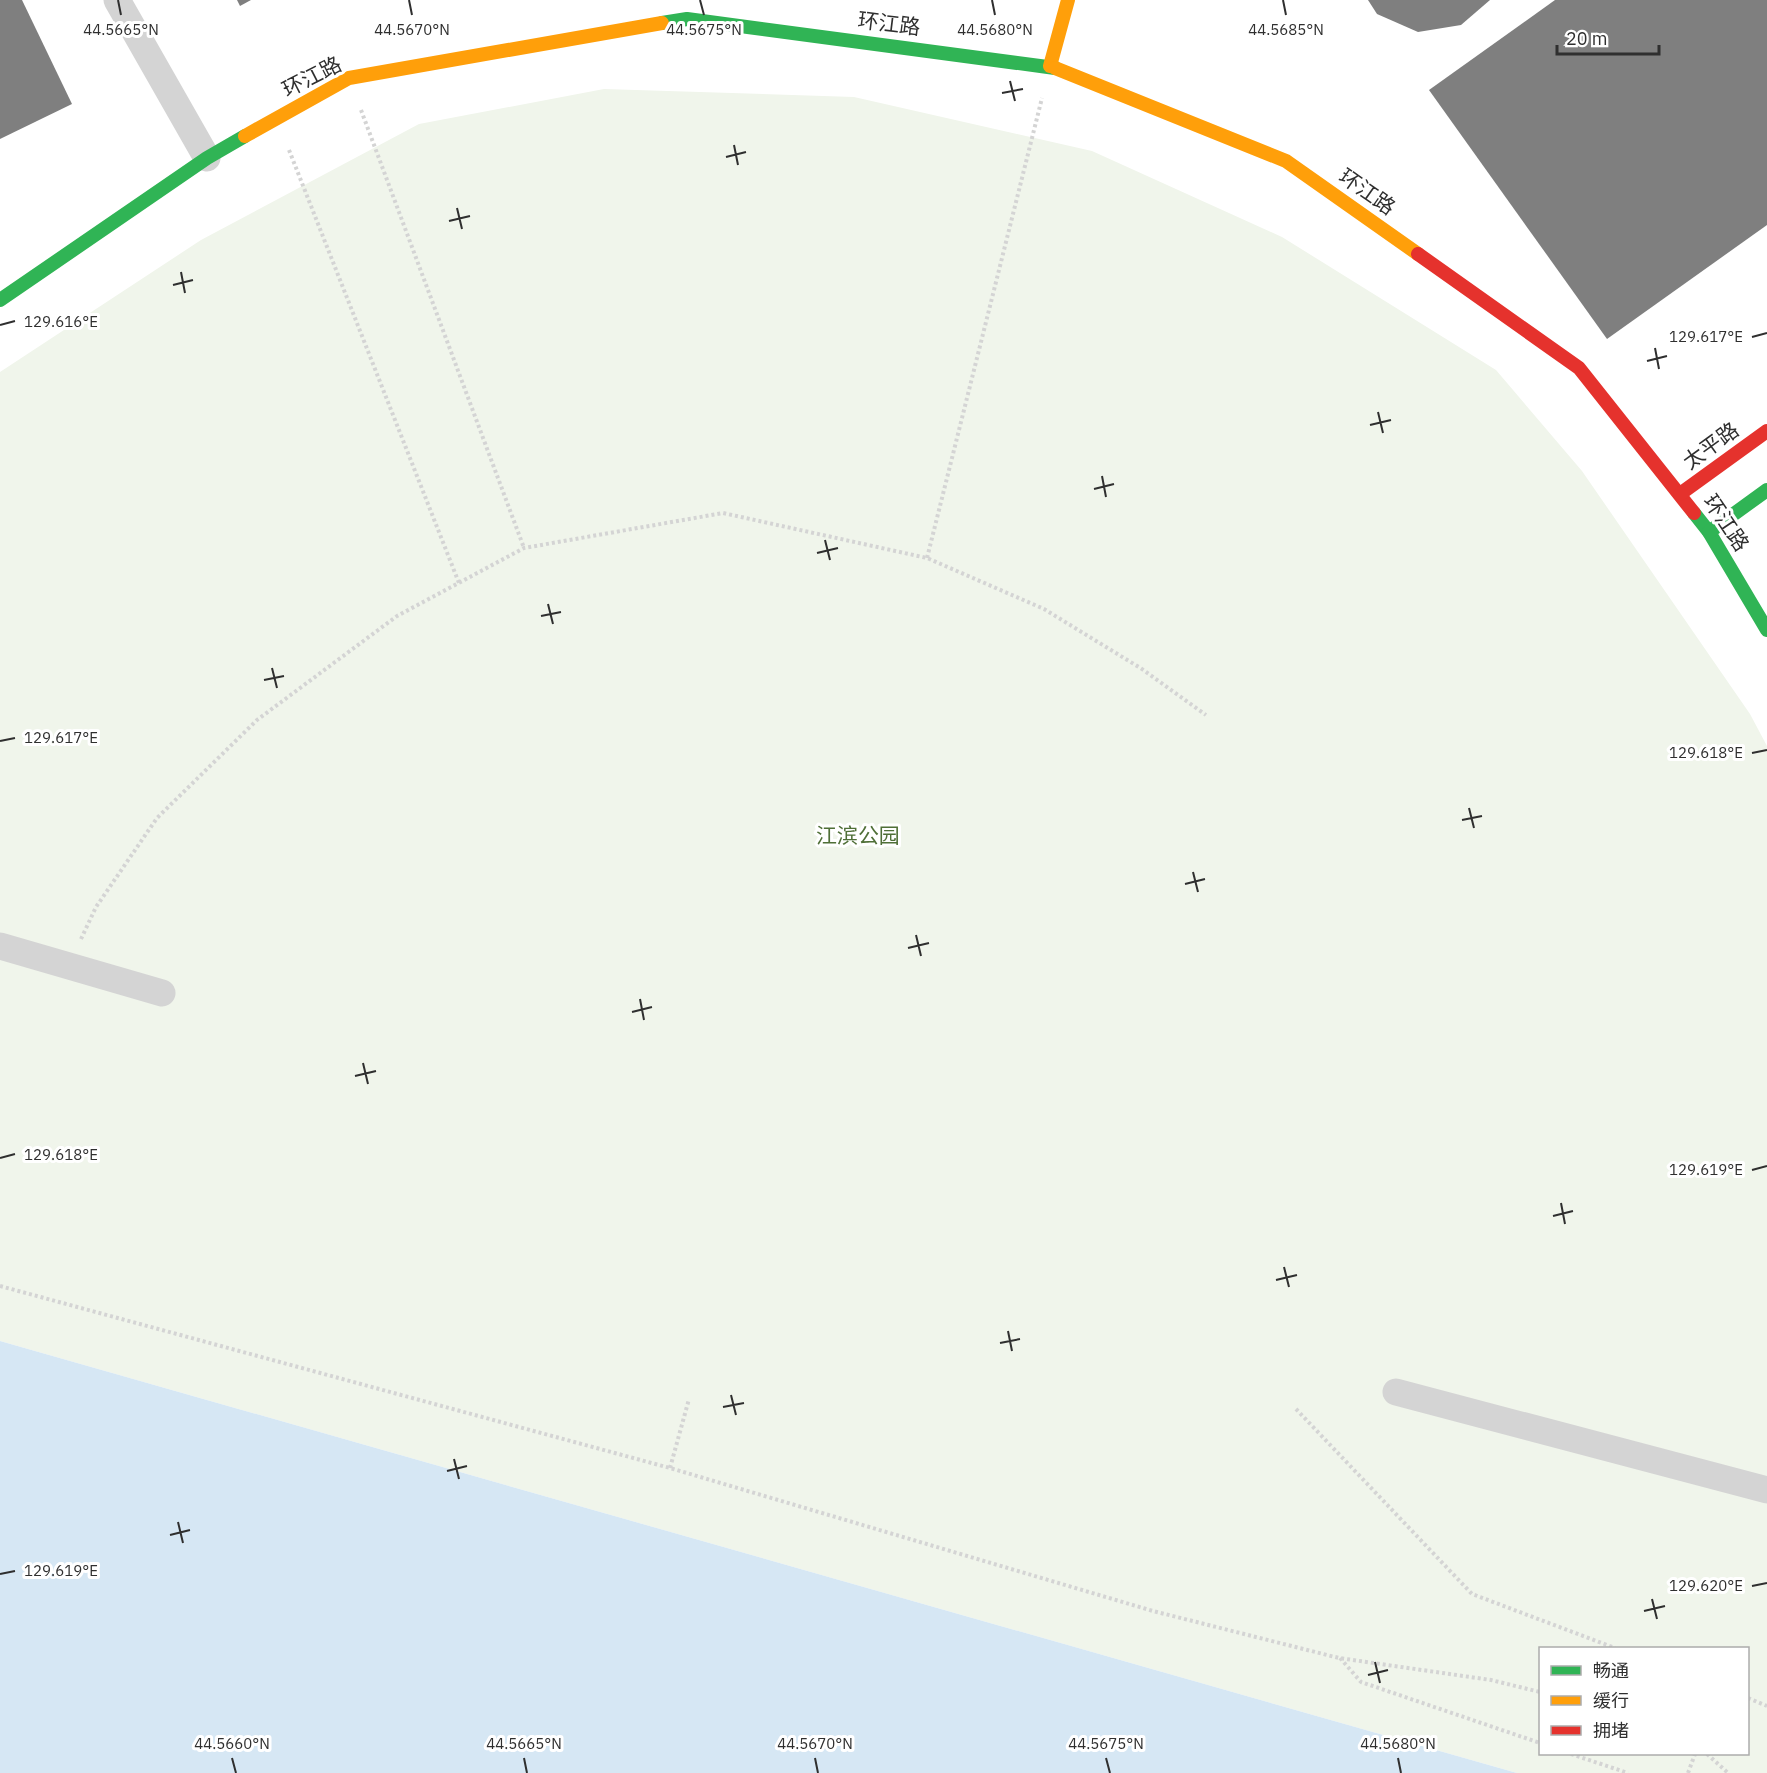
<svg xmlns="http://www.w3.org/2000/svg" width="1767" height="1773" font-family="'IBM Plex Sans','Noto Sans SC',sans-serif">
  <rect width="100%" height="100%" fill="#fff"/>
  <path fill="#f0f5eb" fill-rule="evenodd" d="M604,89L854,97L1092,151L1282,237L1496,370L1582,471L1750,714L1767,746V1773H1517L0,1341V372L201,240L419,124ZM1540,1648H1748V1754H1540Z"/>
  <path fill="#d6e7f4" d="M0,1341L1517,1773H0Z"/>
  <g fill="#7f7f7f">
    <path d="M0,0H22L72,104L0,139Z"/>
    <path d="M237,0H251L240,6Z"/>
    <path d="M1368,0H1490L1461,25L1418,32L1377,14Z"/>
    <path d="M1555,0H1767V225L1607,339L1429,90Z"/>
  </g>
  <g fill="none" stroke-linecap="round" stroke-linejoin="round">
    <g stroke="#d4d4d4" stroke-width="4" stroke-dasharray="3 3" stroke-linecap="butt">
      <path d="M361,110L524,548"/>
      <path d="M289,150L459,583"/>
      <path d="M927,558L1042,98"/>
      <path d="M81,939L96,907L157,818L257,720L397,616L524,548L723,513L927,558L1044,609L1142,669L1206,715"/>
      <path d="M0,1286L670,1468L1153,1611L1339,1658L1491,1680L1540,1692"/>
      <path d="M1296,1409L1472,1594L1615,1648"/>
      <path d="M670,1468L689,1399"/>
      <path d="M1340,1658L1361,1682L1540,1743"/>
      <path d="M1748,1698L1767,1706"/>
      <path d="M1571,1754L1628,1773"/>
      <path d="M1707,1754L1728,1773"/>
      <path d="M1688,1773L1695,1754"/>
    </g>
    <g stroke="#d4d4d4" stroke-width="27">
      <path d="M117,0L207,158"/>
      <path d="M0,946L162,993"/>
      <path d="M1396,1392L1767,1490"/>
    </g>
    <g stroke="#30b455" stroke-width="14">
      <path d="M662,23L687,19L1055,68"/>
      <path d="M0,300L207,158L245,136"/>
      <path d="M1694,513L1709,532L1767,630"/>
      <path d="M1709,532L1767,490"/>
    </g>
    <g stroke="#ff9f0a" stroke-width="14">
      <path d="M1050,66L1068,0"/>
      <path d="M1055,68L1286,161L1418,254"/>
      <path d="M245,136L349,78L662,23"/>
    </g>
    <g stroke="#e5322d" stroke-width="14">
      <path d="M1418,254L1579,368L1694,513"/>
      <path d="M1680,494L1767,431"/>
    </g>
  </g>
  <path fill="none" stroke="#2f2f2f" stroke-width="2" d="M118,0L121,15M409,0L412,15M700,0L704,15M992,0L995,15M1283,0L1286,15M1010,81L1015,101M1002,93L1023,89M734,145L738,165M726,157L746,152M457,208L462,229M449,221L470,216M181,272L185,293M173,285L193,280M0,325L15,321M1752,337L1767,333M1655,348L1659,369M1647,361L1667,356M1378,412L1383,433M1370,425L1391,420M1102,476L1106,497M1094,489L1114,484M825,540L830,560M817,553L838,548M548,604L553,624M541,616L561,612M272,668L277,688M264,680L284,676M0,741L15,738M1752,753L1767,750M1469,808L1474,828M1462,820L1482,816M1193,872L1198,892M1185,884L1205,879M916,935L921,956M908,948L929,943M640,999L644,1020M632,1012L652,1007M363,1063L368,1084M355,1076L376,1071M0,1158L15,1154M1752,1170L1767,1166M1561,1203L1565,1224M1553,1216L1573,1211M1284,1267L1289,1287M1276,1280L1297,1275M1008,1331L1012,1351M1000,1343L1020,1339M731,1395L736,1415M723,1407L744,1403M454,1459L459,1479M447,1471L467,1466M178,1522L183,1543M170,1535L190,1530M0,1574L15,1571M1752,1586L1767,1583M1652,1599L1657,1619M1644,1611L1665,1606M1375,1662L1380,1683M1368,1675L1388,1670M232,1758L236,1773M524,1758L527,1773M815,1758L818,1773M1106,1758L1110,1773M1398,1758L1401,1773"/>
  <g text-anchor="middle" stroke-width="6" stroke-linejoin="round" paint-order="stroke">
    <g font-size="21" fill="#2f2f2f" stroke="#fff">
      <text transform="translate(889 24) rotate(7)" y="7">环江路</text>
      <text transform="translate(312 77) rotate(-27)" y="7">环江路</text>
      <text transform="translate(1367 192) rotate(35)" y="7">环江路</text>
      <text transform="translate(1711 446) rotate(-36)" y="7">太平路</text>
      <text transform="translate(1726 523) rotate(56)" y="7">环江路</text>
    </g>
    <g font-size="21" fill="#4f6f37" stroke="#fff">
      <text x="858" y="843">江滨公园</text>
    </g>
  </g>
  <g font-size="15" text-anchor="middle" fill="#2f2f2f" stroke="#fff" stroke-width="6" stroke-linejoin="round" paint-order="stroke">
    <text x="412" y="35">44.5670°N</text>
    <text x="995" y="35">44.5680°N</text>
    <text x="1286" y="35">44.5685°N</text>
    <text x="121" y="35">44.5665°N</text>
    <text x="704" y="35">44.5675°N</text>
    <text x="61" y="327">129.616°E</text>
    <text x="1706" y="342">129.617°E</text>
    <text x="61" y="743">129.617°E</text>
    <text x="1706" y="758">129.618°E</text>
    <text x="61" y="1160">129.618°E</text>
    <text x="1706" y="1175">129.619°E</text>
    <text x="61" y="1576">129.619°E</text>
    <text x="1706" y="1591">129.620°E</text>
    <text x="232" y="1749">44.5660°N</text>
    <text x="524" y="1749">44.5665°N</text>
    <text x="815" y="1749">44.5670°N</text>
    <text x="1106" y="1749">44.5675°N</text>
    <text x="1398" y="1749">44.5680°N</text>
  </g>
  <rect x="1539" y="1647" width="210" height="108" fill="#ffffff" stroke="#acacac" stroke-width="1.5"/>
  <rect x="1551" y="1666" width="30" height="9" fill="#30b455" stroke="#acacac" stroke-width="1.5"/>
  <text x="1593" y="1677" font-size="18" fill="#2f2f2f">畅通</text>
  <rect x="1551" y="1696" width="30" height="9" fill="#ff9f0a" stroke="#acacac" stroke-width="1.5"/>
  <text x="1593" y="1707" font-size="18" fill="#2f2f2f">缓行</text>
  <rect x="1551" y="1726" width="30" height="9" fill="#e5322d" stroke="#acacac" stroke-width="1.5"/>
  <text x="1593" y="1737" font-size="18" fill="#2f2f2f">拥堵</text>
  <path d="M1557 45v9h102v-9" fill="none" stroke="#2f2f2f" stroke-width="3"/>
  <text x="1566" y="45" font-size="18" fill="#2f2f2f" stroke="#ffffff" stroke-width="4.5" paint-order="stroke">20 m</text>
</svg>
